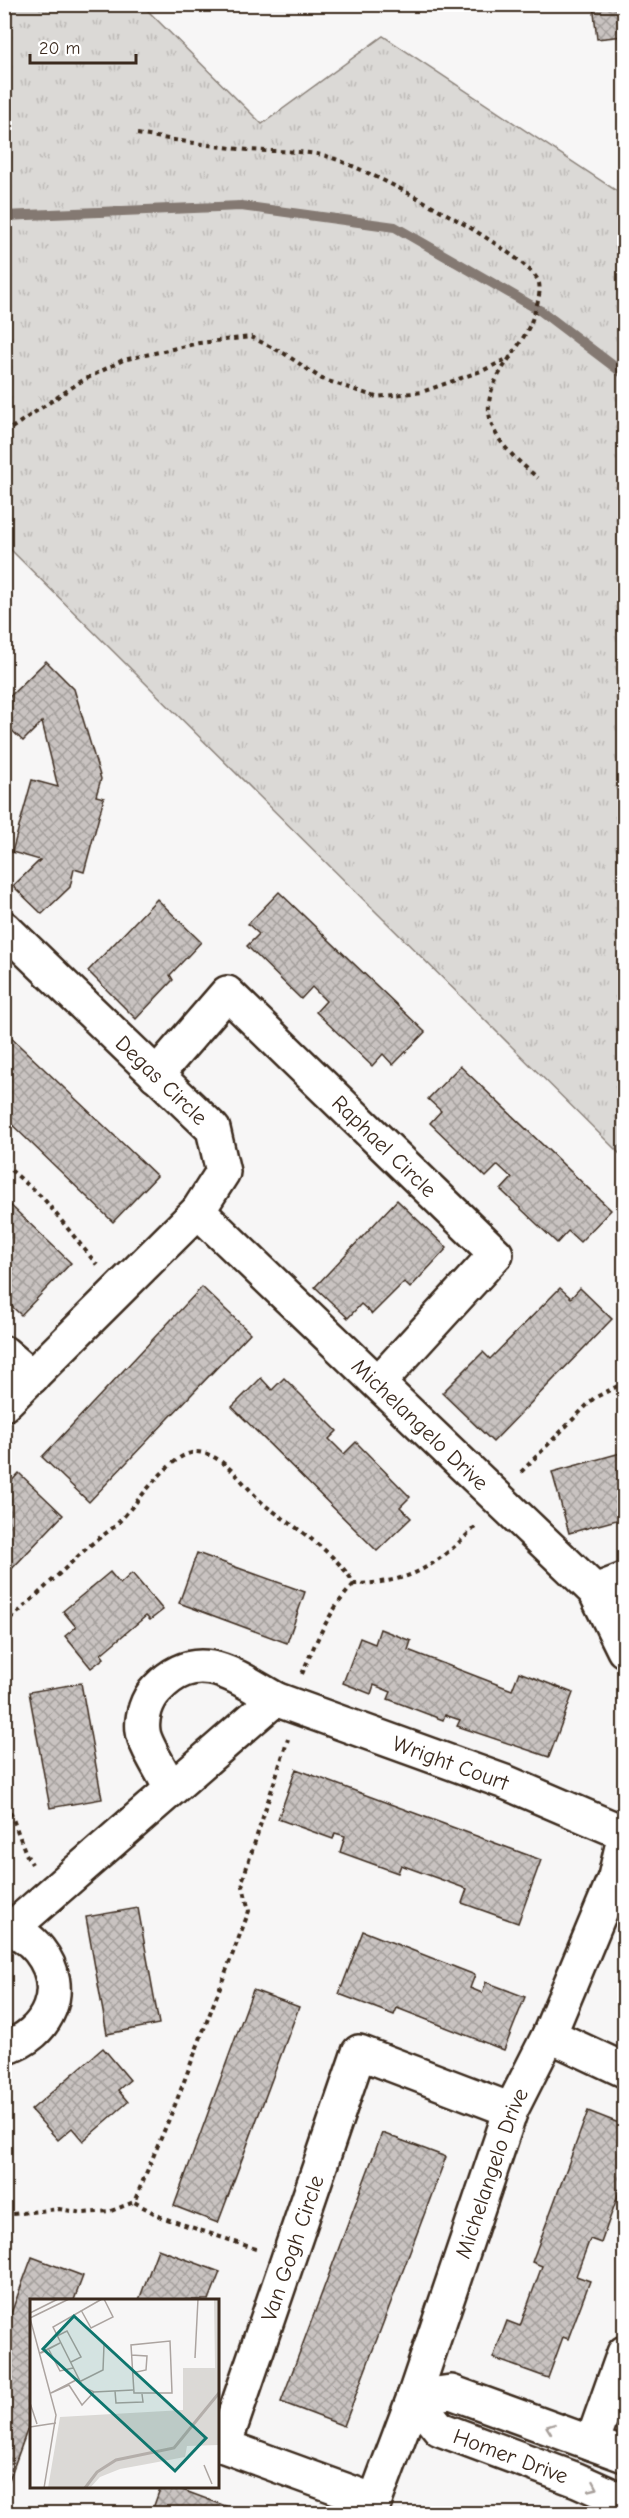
<svg xmlns="http://www.w3.org/2000/svg" width="629" height="2518" font-family="'Comic Neue',sans-serif">
  <defs>
    <pattern id="grass-tufts" width="24" height="20" patternUnits="userSpaceOnUse" patternTransform="scale(1.5)"><rect width="24" height="20" fill="#dbd9d6"/><path d="M3 7l-1-3M5 7V3M7 7l1-3M15 17l-1-3M17 17v-4M19 17l1-3" fill="none" stroke="#bdbab7"/></pattern>
    <pattern id="building-cross-hatch" width="8" height="8" patternUnits="userSpaceOnUse" patternTransform="scale(1.5)"><rect width="8" height="8" fill="#c9c3c1"/><path d="M0 0l8 8M0 8l8-8" fill="none" stroke="#a49f9c"/></pattern>
  </defs>
  <rect width="100%" height="100%" fill="#f7f6f6"/>
  <filter id="ink" filterUnits="userSpaceOnUse"><feTurbulence type="fractalNoise" baseFrequency=".0167" numOctaves="2"/><feDisplacementMap in="SourceGraphic" scale="12" xChannelSelector="R" yChannelSelector="G"/><feConvolveMatrix kernelMatrix="1 2 1 2 8 2 1 2 1" color-interpolation-filters="sRGB"/></filter>
  <g filter="url(#ink)">
    <path fill="url(#grass-tufts)" stroke="#8b827a" stroke-width="1.5" d="M4,5H142L262,124L383,36L624,196V1158L5,544Z"/>
    <g fill="none" stroke-linecap="round" stroke-linejoin="round">
      <path stroke="#847972" stroke-width="10" d="M4,216L241,206L395,227L541,311L624,374"/>
    </g>
    <g fill="url(#building-cross-hatch)" stroke="#3b2a1e" stroke-width="1.5">
      <path d="M593,4H624V36L597,39Z"/>
      <path d="M46,661L74,689L101,779L96,796L104,798L84,872L74,869L70,887L42,914L13,886L40,860L12,852L32,780L58,787L42,722L23,741L4,723V702Z"/>
      <path d="M279,892L425,1032L393,1065L383,1054L372,1066L316,1012L326,1001L312,987L301,999L247,946L259,934L248,924Z"/>
      <path d="M157,899L201,942L170,975L173,980L136,1019L88,971Z"/>
      <path d="M4,1031L157,1176L113,1222L4,1117Z"/>
      <path d="M460,1066L611,1210L580,1242L568,1231L557,1243L501,1190L512,1178L498,1165L486,1177L430,1123L441,1111L428,1099Z"/>
      <path d="M4,1199L71,1263L21,1315L4,1299Z"/>
      <path d="M397,1200L447,1248L410,1288L404,1282L372,1314L361,1304L348,1318L315,1287Z"/>
      <path d="M202,1287L250,1333L89,1502L42,1457Z"/>
      <path d="M560,1288L571,1298L580,1288L612,1319L493,1442L442,1393L483,1352L490,1359Z"/>
      <path d="M261,1378L272,1390L284,1378L337,1431L329,1439L344,1454L356,1442L410,1497L400,1507L411,1518L377,1551L232,1407Z"/>
      <path d="M624,1452V1518L569,1533L552,1472Z"/>
      <path d="M19,1473L63,1515L4,1577V1489Z"/>
      <path d="M197,1553L305,1592L287,1643L179,1603Z"/>
      <path d="M110,1572L120,1584L132,1573L163,1610L150,1620L146,1616L101,1654L104,1658L91,1668L65,1636L76,1627L63,1611Z"/>
      <path d="M380,1629L411,1641L408,1650L512,1690L519,1672L573,1693L549,1757L457,1726L460,1720L445,1715L443,1720L388,1699L391,1692L374,1685L371,1694L343,1683L360,1638L375,1644Z"/>
      <path d="M81,1683L102,1799L50,1808L29,1692Z"/>
      <path d="M296,1769L541,1860L518,1923L462,1903L467,1889L401,1865L398,1873L340,1852L345,1836L335,1833L333,1839L278,1819Z"/>
      <path d="M138,1908L159,2024L107,2034L86,1917Z"/>
      <path d="M363,1931L475,1975L470,1988L482,1993L486,1982L525,1997L504,2050L397,2008L394,2015L339,1994Z"/>
      <path d="M253,1990L299,2007L218,2223L174,2206Z"/>
      <path d="M103,2048L130,2080L118,2090L128,2102L83,2141L72,2128L58,2140L31,2110Z"/>
      <path d="M588,2111L624,2125V2185L622,2184L601,2243L590,2239L576,2276L590,2281L568,2339L563,2337L548,2378L493,2358L507,2321L520,2326L542,2266L532,2262Z"/>
      <path d="M382,2133L446,2157L344,2426L281,2402Z"/>
      <path d="M158,2249L220,2272L209,2300H139Z"/>
      <path d="M32,2257L83,2276L74,2300H32V2417L5,2491L4,2332Z"/>
      <path d="M161,2486H172L247,2514H151Z"/>
    </g>
    <g fill="none" stroke-linecap="round" stroke-linejoin="round">
      <defs>
        <g id="minor">
          <path id="s1" d="M4,928L213,1129L223,1172L198,1211L4,1404"/>
          <path id="s2" d="M156,1075L227,993L496,1254L379,1382"/>
          <path id="s3" d="M198,1211L595,1591L624,1650"/>
          <path d="M4,1353L32,1377"/>
          <path d="M595,1591L624,1580"/>
          <path d="M171,1789C165,1776 144,1744 143,1731C141,1717 147,1699 157,1689C197,1646 234,1675 275,1699"/>
          <path d="M4,1928C18,1930 31,1940 39,1950C69,1988 49,2035 4,2048"/>
          <path id="s4" d="M11,1929L275,1699L505,1782L624,1833"/>
          <path d="M549,2035L624,2070"/>
          <path id="s5" d="M414,2397L440,2429L577,2480L624,2501"/>
          <path d="M414,2397L451,2392L624,2455"/>
          <path d="M592,2443L624,2353"/>
          <path id="s6" d="M375,2501L224,2446L359,2052L511,2110"/>
          <path id="s7" d="M370,2514L414,2397L511,2110L549,2035L615,1877L624,1838"/>
        </g>
      </defs>
      <use href="#minor" stroke="#3b2a1e" stroke-width="38"/>
      <g stroke="#3b2a1e" stroke-width="4" stroke-dasharray="4.5 4.5" stroke-linecap="butt">
        <path d="M137,134C174,140 211,146 249,150C273,152 298,150 322,155C355,161 532,254 539,283C541,294 537,304 534,314C525,342 508,356 496,380C474,424 507,452 538,478"/>
        <path d="M4,433L80,382L123,360L199,343L251,337L285,354L322,379L376,397L422,392L484,370L511,357"/>
        <path d="M4,1164L44,1199L97,1265"/>
        <path d="M521,1472L594,1398L624,1383"/>
        <path d="M4,1625C32,1600 60,1573 88,1547C97,1539 107,1533 116,1525C137,1503 154,1477 178,1459C183,1455 190,1453 195,1452C225,1452 246,1490 266,1506C293,1526 339,1555 354,1584C413,1583 437,1565 477,1525"/>
        <path d="M302,1674C315,1643 330,1609 354,1584"/>
        <path d="M4,1795L26,1854L32,1864"/>
        <path d="M4,2215L59,2209L83,2213L111,2211L134,2202"/>
        <path d="M256,2249L161,2217L134,2202L175,2105L249,1911L242,1882L288,1739"/>
      </g>
      <use href="#minor" stroke="#fff" stroke-width="33"/>
    </g>
    <defs><path id="oneway-chevron" d="M-2-3.5L2.5 0L-2 3.5" fill="none" stroke-width="1.6" stroke-linecap="round" stroke-linejoin="round" transform="scale(1.5)"/></defs>
    <g stroke="#a79f9a">
      <use href="#oneway-chevron" transform="translate(550 2428) rotate(-160)"/>
      <use href="#oneway-chevron" transform="translate(594 2487) rotate(24)"/>
    </g>
  </g>
  <g text-anchor="middle" stroke-width="4.5" stroke-linejoin="round" paint-order="stroke">
    <g font-size="22" fill="#3b2a1e" stroke="#fff">
      <text dy="8" stroke="none"><textPath href="#s1" startOffset="219">Degas Circle</textPath></text>
      <text dy="8" stroke="none"><textPath href="#s2" startOffset="328">Raphael Circle</textPath></text>
      <text dy="8" stroke="none"><textPath href="#s3" startOffset="308">Michelangelo Drive</textPath></text>
      <text dy="8" stroke="none"><textPath href="#s4" startOffset="537">Wright Court</textPath></text>
      <text dy="8" stroke="none"><textPath href="#s7" startOffset="362">Michelangelo Drive</textPath></text>
      <text dy="8" stroke="none"><textPath href="#s6" startOffset="370">Van Gogh Circle</textPath></text>
      <text dy="8" stroke="none"><textPath href="#s5" startOffset="117">Homer Drive</textPath></text>
    </g>
  </g>
  <g transform="translate(30 2299)">
    <rect width="189" height="189" fill="#f7f6f6"/>
    <path d="M184,0H189V146L157,147L155,158L90,170L70,178L60,189H18L30,118L153,111V69H185Z" fill="#dbd9d6"/>
    <path fill="none" stroke="#b4aeaa" stroke-width="3" d="M55,189L67,173L86,161L144,149L189,94"/>
    <path fill="none" stroke="#aca4a0" stroke-width="1.5" d="M72,0L23,28L53,88L64,93L103,91M51,11L61,29L83,18L74,0M0,14L28,0M0,19L26,116L14,189M0,19L39,0M27,37L37,32L51,58L41,63M140,42L142,94H104L101,46ZM19,51L30,72L43,69M10,54L30,44M11,54L30,44M101,56L117,57L116,71L102,74M165,59L168,0M49,83L73,71L74,46M39,86L52,106L64,93M85,92L86,104L113,103L112,95M21,94L48,80M21,94L39,86M0,104L7,125M0,128L26,124M174,166L182,185"/>
    <path fill="#0f766e" fill-opacity="0.15" stroke="#0f766e" stroke-width="3" d="M44,17L176,139L145,172L13,50Z"/>
    <rect width="189" height="189" fill="none" stroke="#3b2a1e" stroke-width="3"/>
  </g>
  <rect width="629" height="2518" fill="none" stroke="#fff" stroke-width="24"/>
  <rect x="12" y="12" width="605" height="2494" fill="none" stroke="#3b2a1e" stroke-width="2" filter="url(#ink)"/>
  <path d="M30 54v9h106v-9" fill="none" stroke="#3b2a1e" stroke-width="3"/>
  <text x="39" y="54" font-size="18" fill="#3b2a1e" stroke="#ffffff" stroke-width="4.5" paint-order="stroke">20 m</text>
</svg>
